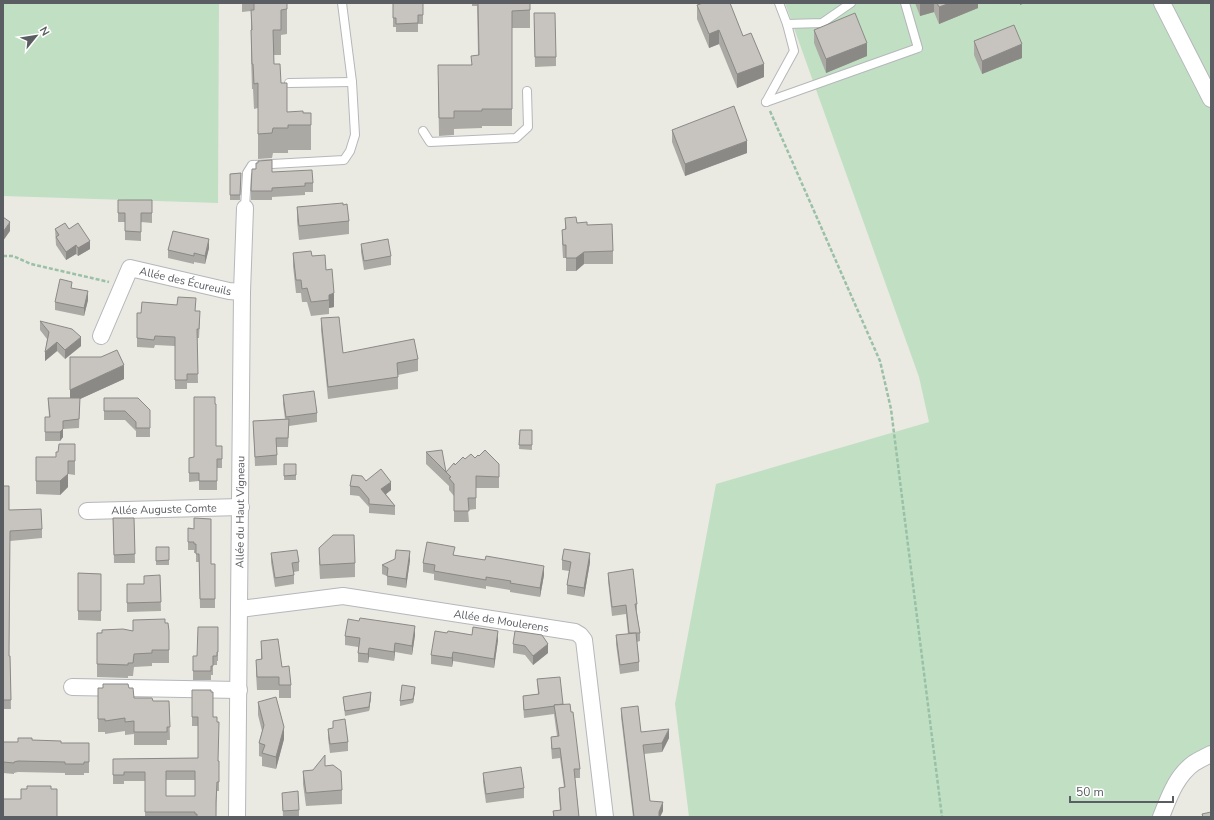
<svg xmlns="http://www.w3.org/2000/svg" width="1214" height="820" font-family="'Nunito Sans',sans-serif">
  <rect width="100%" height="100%" fill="#ebeae2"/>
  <g fill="#c1e0c3">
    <path d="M3,3H219L218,203L3,196Z"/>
    <path d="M785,3H1211V754L1194,763L1161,817H689L675,704L716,484L929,422L919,377Z"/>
  </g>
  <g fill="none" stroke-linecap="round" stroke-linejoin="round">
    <defs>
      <g id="lane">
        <path d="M779,3L787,24L822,23L851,3"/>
        <path d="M289,83L352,82"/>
        <path d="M766,102L918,48L905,3"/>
        <path d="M766,102L794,51L787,24"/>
        <path d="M423,131L430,142L516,138L528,127L527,91"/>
        <path d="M245,208L247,173L252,165L344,160L350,151L355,135L352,82L342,3"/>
      </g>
      <g id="street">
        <path d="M1162,3L1211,99"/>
        <path id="s1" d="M101,336L130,268L229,291L242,292"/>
        <path id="s2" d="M87,511L241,507"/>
        <path id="s3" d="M240,609L343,596L575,632L580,635L584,640L605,817"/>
        <path d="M72,687L239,690"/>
        <path id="s4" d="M237,817L242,292L245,208"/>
        <path d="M1161,817C1169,797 1176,776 1194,763C1199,760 1205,757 1211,754"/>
      </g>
    </defs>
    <use href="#lane" stroke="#b4b7bb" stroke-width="10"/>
    <use href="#street" stroke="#b4b7bb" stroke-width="18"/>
    <g stroke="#9bc0a8" stroke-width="2.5" stroke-dasharray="4 2" stroke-linecap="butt">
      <path d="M770,111L880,361L891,409L942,817"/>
      <path d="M3,256H13L31,264L109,282"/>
    </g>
    <use href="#lane" stroke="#fff" stroke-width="8"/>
    <use href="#street" stroke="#fff" stroke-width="16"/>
  </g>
  <g fill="#aba9a4" fill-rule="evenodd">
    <path d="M242,3H287V34L281,35V55H274V64L281,83L287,112L311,113V150H288V153H273L272,158L258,159V108L254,109L253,89H252L251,55V11L242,12Z"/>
    <path d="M393,3H423V24H418V32H396V27H393Z"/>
    <path d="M472,3H530V28H512V126H482V128L454,129V135L439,136L438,82L471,65L478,55L477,6H472Z"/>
    <path d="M915,3H978V8L939,24L934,12L920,16Z"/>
    <path d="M697,5L743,36L764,77L737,88L719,44L709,48L697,19Z"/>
    <path d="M534,22L556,57V66L535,67Z"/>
    <path d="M814,30L867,56L826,73L814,43Z"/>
    <path d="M974,41L1022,58L982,74L974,55Z"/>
    <path d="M672,130L747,153L685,176L672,142Z"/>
    <path d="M272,172L313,183V192H305V195L272,197V200H251V191Z"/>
    <path d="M241,173L240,200H230V174Z"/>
    <path d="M118,200H152V223L141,222V241L125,240V222H118Z"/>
    <path d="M343,205L349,221V234L299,240L297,221V207Z"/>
    <path d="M565,218L577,223L587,225L613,251V264H584L576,271H566V258H563L562,242V230L565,229Z"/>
    <path d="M55,229H69L90,249L78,256L76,254L66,260L56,245Z"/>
    <path d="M361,244L391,256V265L364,270L361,252Z"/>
    <path d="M209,248L205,264L194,262V264L168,258V250Z"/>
    <path d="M293,253L312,256L326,270L334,307L329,308V314L311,316L307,302H302L301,293H296L293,266Z"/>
    <path d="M88,300L84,316L55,310V302Z"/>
    <path d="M196,311L200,320L199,338H197L198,383H187V389H175V346L155,345L154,348L137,347V313Z"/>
    <path d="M321,318L343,353L418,359V371L398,375V389L328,399L321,330Z"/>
    <path d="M40,321L81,346L65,359L57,351L45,361L47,339L40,330Z"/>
    <path d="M70,357L124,379L80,399L79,428L63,429V437L60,441H45V417H49L48,398H70Z"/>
    <path d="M283,395L317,413V422L289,426L288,447H277V465L255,466L253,421L285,419L283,404Z"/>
    <path d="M104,398L150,410V437H136V431L125,420H104Z"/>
    <path d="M215,404L216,446H222V468H217V490H199V481L189,482V458L194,457Z"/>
    <path d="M520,430H532V450L519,449Z"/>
    <path d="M75,444V475L68,474V487L60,495L36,494V457H56L58,452Z"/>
    <path d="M426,452L446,472L455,465L465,459L475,458L499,475V488H476V509L468,510L469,522H454V496L449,490V486L426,464Z"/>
    <rect x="284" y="464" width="12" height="16"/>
    <path d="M366,481L391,490L386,494L395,506V515L369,513V507L359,496L350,495V486Z"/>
    <path d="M3,486L9,510L42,529V538L10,541L9,656H10L11,709H3Z"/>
    <path d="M113,518H134L135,563H114Z"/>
    <path d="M188,528L211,564H215V608H200L199,562H196V553H194V550H188Z"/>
    <rect x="156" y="547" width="13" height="18"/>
    <path d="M319,548L355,563V577L320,579L319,562Z"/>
    <path d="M271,553L299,562V571L294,572V584L275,587L271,562Z"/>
    <path d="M455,555L544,575L540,597L510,592V590L486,586V589L434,580V574L423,572V563Z"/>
    <path d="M410,560L406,588L387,585V576L382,574V565Z"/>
    <path d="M562,560L590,562L584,597L567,594V585L569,571L562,570Z"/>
    <path d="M78,573L101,574V621L78,620Z"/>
    <path d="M608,573L637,604V613L640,633V641L637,642L639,662V671L620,674L616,644V635L628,634L626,614L612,616L608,581Z"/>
    <path d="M160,575L161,611L127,612V584H144Z"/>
    <path d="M165,623L169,650V663H152V666L134,667L133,676H128V678L97,677V633L133,631Z"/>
    <path d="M218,627V661H217V665H213V675H211V680H193V656H197Z"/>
    <path d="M447,633L472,635L498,640L494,668L453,661L452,667L431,664V655Z"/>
    <path d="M415,635L412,655L395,652L394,661L369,657L368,663L358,662V647L345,645V636Z"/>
    <path d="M261,641L282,667L291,685V698H279V690H257L256,673V660L261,659Z"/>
    <path d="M513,644H548V653L533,665L525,655L513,653Z"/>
    <path d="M537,679L571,712L580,769V778H575L579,817H553V811L560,810L559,797V788L564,787L560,758L552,759L551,746V737L557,736L554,714L524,718L523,704V696L538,694Z"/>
    <path d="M98,688H129L134,698L153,701H169L170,740H167V745H134V734L125,735V731L105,734V732H98Z"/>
    <path d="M192,690L213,717L219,770V791H217L216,817H145V781H124V784H113V759L198,758V726H192ZM166,780H195V796H166Z"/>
    <path d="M415,691L413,703L400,706V701Z"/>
    <path d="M343,697H371L369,711L345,716Z"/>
    <path d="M258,702L284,739L276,769L262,766V757L259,756V743L262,731L258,715Z"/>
    <path d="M621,708L641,732L669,738L662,752L644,754L650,801L663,811L660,817H633L621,717Z"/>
    <path d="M333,721L348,742V751L330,753L328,738V729L333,728Z"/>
    <path d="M32,740L61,743H89V773H84V775H65V773L18,772L14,773V774L3,773V742H18Z"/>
    <path d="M325,766L342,790V804L306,806L303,784V771L313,770Z"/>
    <path d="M483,773L524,788V798L486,803L483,782Z"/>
    <path d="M282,793L299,810V817H283Z"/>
  </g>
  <g fill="#8b8986">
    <path d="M920,3H934V12L920,16Z"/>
    <path d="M950,3H978V8L939,24V7Z"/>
    <path d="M1020,3H1025L1020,5Z"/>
    <path d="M719,30V44L709,48V34Z"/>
    <path d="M867,43V56L826,73V59Z"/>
    <path d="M1022,44V58L982,74V61Z"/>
    <path d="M764,64V77L737,88V74Z"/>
    <path d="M747,141V153L685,176V164Z"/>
    <path d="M10,222V231L3,241V232Z"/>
    <path d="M209,239V248L205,264V256Z"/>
    <path d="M90,241V249L78,256V248Z"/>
    <path d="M76,245V254L66,260V252Z"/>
    <path d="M584,252V264L576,271V258Z"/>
    <path d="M88,291V300L84,316V308Z"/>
    <path d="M334,293V307L329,308V295Z"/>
    <path d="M81,337V346L65,359V350Z"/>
    <path d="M57,342V351L45,361V352Z"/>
    <path d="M124,365V379L80,399L79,428L80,399L70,404V390Z"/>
    <path d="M63,421V437L60,441V432Z"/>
    <path d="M68,461V487L60,495V481Z"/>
    <path d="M391,482V490L381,498V489Z"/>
    <path d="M410,551V560L406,588V579Z"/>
    <path d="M590,553V562L584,597V588Z"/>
    <path d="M544,566V575L540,597V588Z"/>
    <path d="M415,626V635L412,655V646Z"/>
    <path d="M498,631V640L494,668V659Z"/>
    <path d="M395,643V652L394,661V652Z"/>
    <path d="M548,644V653L533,665V656Z"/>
    <path d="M369,648V657L368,663V654Z"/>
    <path d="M453,652V661L452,667V658Z"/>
    <path d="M415,687V691L413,703V699Z"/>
    <path d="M371,692V697L369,711V707Z"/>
    <path d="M284,727V739L276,769V757Z"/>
    <path d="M669,729V738L662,752V743Z"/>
    <path d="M663,802V811L660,817H659V812Z"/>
  </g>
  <g fill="#c7c4bf" stroke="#8b8986" fill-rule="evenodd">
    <path d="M254,3H287V9L281,10V30H273L274,64H280L281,83H287V112L303,111V113H311V125H288V128H273L272,133L258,134V83L254,84L253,64H252L251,30H252L251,10H254Z"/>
    <path d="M393,3H423V15H418V23L396,24V18H393Z"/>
    <path d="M478,3H530V10L512,11V109H482V111H454V118H439L438,65H472L471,56L479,55Z"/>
    <path d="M703,3H730L743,36L751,33L764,64L737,74L719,30L709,34L697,5Z"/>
    <path d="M937,3H950L939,7Z"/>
    <path d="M534,13H555L556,57H535Z"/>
    <path d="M855,13L867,43L826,59L814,30Z"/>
    <path d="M1014,25L1022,44L982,61L974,41Z"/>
    <path d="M734,106L747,141L685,164L672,130Z"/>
    <path d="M272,160V172L312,170L313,183H305V186L272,188V191H251L252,169H256V163H258V161Z"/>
    <path d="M241,173L240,195H230V174Z"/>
    <path d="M118,200H152V213H141V232L125,231V213H118Z"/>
    <path d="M343,203V205L347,204L349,221L299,226L297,207Z"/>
    <path d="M3,217L10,222L3,232Z"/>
    <path d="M576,217L577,223L587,222V225L612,224L613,251L584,252L576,258H566V245H563L562,230L566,229L565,218Z"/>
    <path d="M65,223L69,229L78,223L90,241L78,248L76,245L66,252L56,237L59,235L55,229Z"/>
    <path d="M173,231L209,239L205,256L194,253V256L168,250Z"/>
    <path d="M388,239L391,256L364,261L361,244Z"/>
    <path d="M311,251L312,256L325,255L326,270L332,269L334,293L329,295V300L311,302L307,288L302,289L301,280H296L293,253Z"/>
    <path d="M60,279L72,282L71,288L88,291L84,308L55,302Z"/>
    <path d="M178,297L196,298L195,311H200L199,329H197L198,374H187V380H175V337L155,336L154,340L137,338V313H141L142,302L177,305Z"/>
    <path d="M339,317L343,353L414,339L418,359L397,363L398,377L328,387L321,318Z"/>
    <path d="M40,321L72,329L81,337L65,350L57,342L45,352L49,332Z"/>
    <path d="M117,350L124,365L70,390V357H101Z"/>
    <path d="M314,391L317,413L286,417L283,395Z"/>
    <path d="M194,397H215V404H216V446H222V459H217V481H199V473H189V458L194,457Z"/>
    <path d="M48,398H80L79,419L63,421V429L60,432H45V417H50Z"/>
    <path d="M104,398H138L150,410V428H136V422L125,411H104Z"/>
    <path d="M289,419L288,438H276L277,455L255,457L253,421Z"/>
    <path d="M520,430H532V445H519Z"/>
    <path d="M59,444H75V461H68V474L60,481H36V457H56V452H58Z"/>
    <path d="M442,450L446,472L454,463L455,465L463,457L465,459L471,454L475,458L478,455L479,456L485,450L499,464V477L476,476V498H468L469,511H454V484L449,478L451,477L426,452Z"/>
    <path d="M284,464H296V475L284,476Z"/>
    <path d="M381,469L391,482L381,489L395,506L369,504V499L359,487L350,486L352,475L362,476L366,481Z"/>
    <path d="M3,486H9V510L41,509L42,529L10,531L9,656H10L11,700H3Z"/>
    <path d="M113,518H134L135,554L114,555Z"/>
    <path d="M194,518L211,519V564H215V599H200L199,554H196V544H194V542H188V528L194,529Z"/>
    <path d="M333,535H354L355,563L320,565L319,548Z"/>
    <path d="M427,542L455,547L453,555L485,560L486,556L544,566L540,588L510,583L511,581L486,577V580L434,571L435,565L423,563Z"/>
    <path d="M156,547H169V560L156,561Z"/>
    <path d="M564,549L590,553L584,588L567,585L571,562L562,560Z"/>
    <path d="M297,550L299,562L292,563L294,575L275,578L271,553Z"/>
    <path d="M396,550L410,551L406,579L387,576L388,568L382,565L395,559Z"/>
    <path d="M633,569L637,604H635L640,633H629L626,605L612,607L608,573Z"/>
    <path d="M78,573L101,574V611H78Z"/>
    <path d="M160,575L161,602L127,603V584H144V576Z"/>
    <path d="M360,618L415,626L412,646L395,643L394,652L369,648L368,654L358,653L360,638L345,636L348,619L359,621Z"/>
    <path d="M165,619V623H168L169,631V650H152V653L134,654L133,663H128V665L97,664V633H102V630L123,629L133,631V620Z"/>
    <path d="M198,627H218V652H217V656H213V666H211V671H193V656H197Z"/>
    <path d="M473,627L498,631L494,659L453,652L452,658L431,655L435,631L447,633L448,631L472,635Z"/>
    <path d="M515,631L542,635L548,644L533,656L525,646L513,644Z"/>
    <path d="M636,633L639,662L620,665L616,635Z"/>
    <path d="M278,639L282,667L289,666L291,685H279V677H257L256,660L262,659L261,641Z"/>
    <path d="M560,677L563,704L554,705L555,706L524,710L523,696L539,694L537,679Z"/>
    <path d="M103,684H128L129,688H133L134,698H152L153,701H169L170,727H167V732H134V721L125,722V718L105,721V719H98V688H103Z"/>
    <path d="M402,685L415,687L413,699L400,701Z"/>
    <path d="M192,690H211V692H213V717H217V722H219L218,761H219V782H217L216,802V817H197V814H195V812H145V772H124V775H113V759L198,758V717H192ZM166,771H195V796H166Z"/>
    <path d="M371,692L369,707L345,711L343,697Z"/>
    <path d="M276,697L284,727L276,757L262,753L265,745L259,743L264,725L258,702Z"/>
    <path d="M570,704L571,712H573L580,769H574L579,817H554L553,811L561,810L559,788L565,787L560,748L552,749L551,737L559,736L554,705Z"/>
    <path d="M638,706L641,732L669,729L662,743L643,745L650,801L663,802L659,812V817H634L621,708Z"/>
    <path d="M345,719L348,742L330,744L328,729L333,728V721Z"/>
    <path d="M18,738H32V740L61,741V743H89V762H84V764H65V762L18,761L14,762V763L3,762V742H18Z"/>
    <path d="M325,755V766L333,765L341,771L342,790L306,793L303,771L313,770Z"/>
    <path d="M521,767L524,788L486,794L483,773Z"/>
    <path d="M27,786H51V789H57V817H3V799H21V789H27Z"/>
    <path d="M298,791L299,810L283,811L282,793Z"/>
    <path d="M1211,812V817H1203L1202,814Z"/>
  </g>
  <g text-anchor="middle" stroke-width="3.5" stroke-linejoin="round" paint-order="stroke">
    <g font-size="11" fill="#5a5d61" stroke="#fff">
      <text dy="4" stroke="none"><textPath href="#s1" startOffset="131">Allée des Écureuils</textPath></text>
      <text dy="4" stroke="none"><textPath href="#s2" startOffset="77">Allée Auguste Comte</textPath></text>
      <text dy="4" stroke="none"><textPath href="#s4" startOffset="305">Allée du Haut Vigneau</textPath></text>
      <text dy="4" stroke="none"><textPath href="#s3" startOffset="264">Allée de Moulerens</textPath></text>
    </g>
  </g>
  <rect width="1214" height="820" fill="none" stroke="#5a5d61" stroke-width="8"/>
  <g transform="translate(36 36) rotate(60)" stroke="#ffffff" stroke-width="3" paint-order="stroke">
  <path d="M0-3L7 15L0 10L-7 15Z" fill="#5a5d61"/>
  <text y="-6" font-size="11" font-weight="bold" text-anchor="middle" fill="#5a5d61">N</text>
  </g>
  <path d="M1070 796v6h103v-6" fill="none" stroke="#5a5d61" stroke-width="2"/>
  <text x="1076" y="796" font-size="12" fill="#5a5d61" stroke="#ffffff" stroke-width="3" paint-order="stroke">50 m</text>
</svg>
